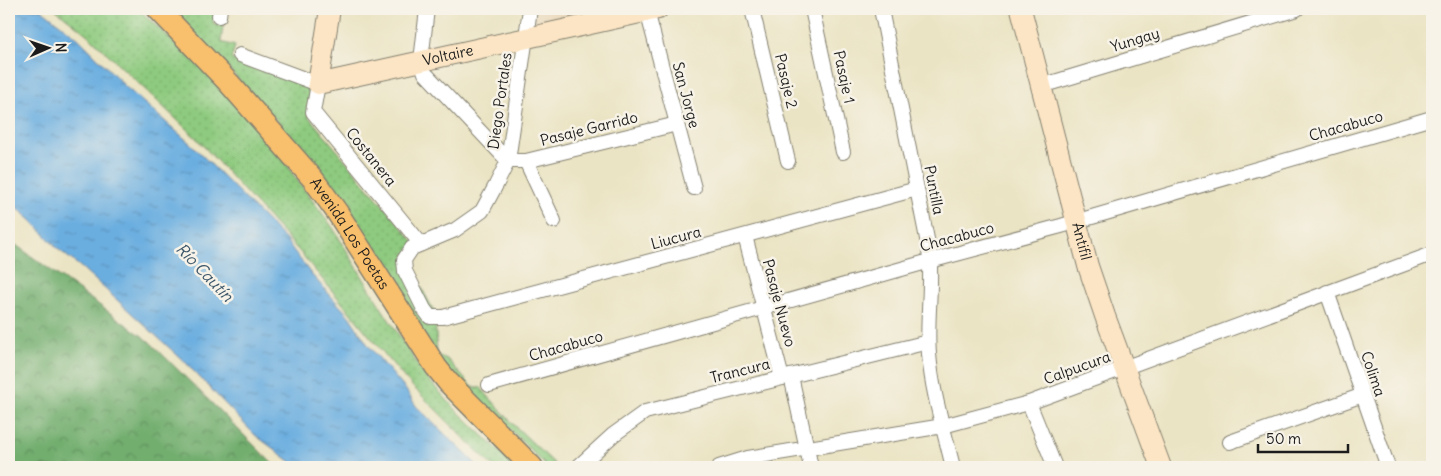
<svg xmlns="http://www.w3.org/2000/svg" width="1441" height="476" font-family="Delius,sans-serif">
  <defs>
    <pattern id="grass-dots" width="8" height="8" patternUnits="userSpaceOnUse" patternTransform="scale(1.25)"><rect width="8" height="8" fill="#8eca7f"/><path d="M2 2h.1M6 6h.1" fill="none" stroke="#7aad6d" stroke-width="1.8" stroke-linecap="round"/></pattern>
    <pattern id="forest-crowns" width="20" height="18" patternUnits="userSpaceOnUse" patternTransform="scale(1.25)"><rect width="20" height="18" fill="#72ae6e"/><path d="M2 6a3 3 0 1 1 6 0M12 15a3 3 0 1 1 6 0" fill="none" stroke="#5d8d5a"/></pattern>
    <pattern id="water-ripples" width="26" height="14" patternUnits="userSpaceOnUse" patternTransform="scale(1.25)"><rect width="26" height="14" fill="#6baee0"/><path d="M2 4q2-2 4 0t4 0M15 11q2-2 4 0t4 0" fill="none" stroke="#578db5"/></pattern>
  </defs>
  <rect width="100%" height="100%" fill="#f7f3e8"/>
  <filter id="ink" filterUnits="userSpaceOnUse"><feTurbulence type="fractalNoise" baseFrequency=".02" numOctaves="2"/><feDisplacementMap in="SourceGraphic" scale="10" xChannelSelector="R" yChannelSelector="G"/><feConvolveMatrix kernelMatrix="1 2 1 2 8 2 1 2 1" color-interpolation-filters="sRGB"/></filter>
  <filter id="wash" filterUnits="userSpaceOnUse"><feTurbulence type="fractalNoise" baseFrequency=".0096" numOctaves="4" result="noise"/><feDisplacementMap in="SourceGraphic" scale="20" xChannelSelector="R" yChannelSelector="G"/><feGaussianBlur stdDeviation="1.12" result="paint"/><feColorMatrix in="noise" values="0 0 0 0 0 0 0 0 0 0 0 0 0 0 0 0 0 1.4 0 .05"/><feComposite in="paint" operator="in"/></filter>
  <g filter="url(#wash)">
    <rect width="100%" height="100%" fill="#ebe4c4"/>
    <path fill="#ead8ba" d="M536,9H614L533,26Z"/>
    <g fill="url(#grass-dots)" stroke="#55734e">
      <path d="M55,9H138L222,86L275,142L292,173L333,228L379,304L425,376L456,410L516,467H493L407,381L299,251L197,139L89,36Z"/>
      <path d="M173,9H216L213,24L223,26L221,42L235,46L231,59L306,86L311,98L309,117L418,247L404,255L435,313L437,355L447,359L472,387H480L514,425L558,467H547L500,419L469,392L437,360L410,312L328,183L278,122Z"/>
    </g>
    <path fill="url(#forest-crowns)" stroke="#476545" d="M9,240L149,341L276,467H9Z"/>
    <path fill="url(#water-ripples)" stroke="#44657e" d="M9,9H41L79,39L127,88L192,145L285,239L311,274L349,316L368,345L406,390L416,406L479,467H298L255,435L186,363L82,268L58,249L35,224L9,200Z"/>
  </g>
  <g filter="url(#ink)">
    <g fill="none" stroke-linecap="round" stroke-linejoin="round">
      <defs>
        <g id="street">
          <path d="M427,9L421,61L425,73L508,161H526L677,124"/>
          <path d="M530,9L508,161L496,185L482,211L455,230L412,248L404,260L405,271L424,309L430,317H443L917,189"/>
          <path d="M752,9L788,161"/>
          <path d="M812,9L843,152"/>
          <path d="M881,9L929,249C933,284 926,319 929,354C932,392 944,430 953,467"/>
          <path d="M647,11L694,188"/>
          <path d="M219,16L220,9"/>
          <path d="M240,55L318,84L313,112L421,244"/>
          <path d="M1041,86L1297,9"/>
          <path d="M526,161L554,221"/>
          <path d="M745,236L782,378"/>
          <path d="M1327,292L1388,467"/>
          <path d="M791,376L811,467"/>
          <path d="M489,385L930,261L1061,226L1432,118"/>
          <path d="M1029,403L1055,467"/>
          <path d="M1230,442L1363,395"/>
          <path d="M578,467L613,435L645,412L928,342"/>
          <path d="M719,467L748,458L943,426L1029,403L1432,254"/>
        </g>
        <g id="secondary">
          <path id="s1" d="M330,9L318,84L658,9"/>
          <path id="s2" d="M1021,9L1088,266L1105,316L1161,467"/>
        </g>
        <g id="primary">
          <path id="s3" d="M158,9L229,83L313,179L337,212L436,367L448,382L532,467"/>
        </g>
      </defs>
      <use href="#street" stroke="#848070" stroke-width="16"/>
      <use href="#secondary" stroke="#848070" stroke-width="22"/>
      <use href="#primary" stroke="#848070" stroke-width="24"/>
      <use href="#street" stroke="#fff" stroke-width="14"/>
      <use href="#secondary" stroke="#fce5c4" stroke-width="20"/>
      <use href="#primary" stroke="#f8bf6c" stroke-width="21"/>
    </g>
  </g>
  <g text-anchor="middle" stroke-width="5" stroke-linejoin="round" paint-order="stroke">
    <g font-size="15" fill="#1c1c1c" stroke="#f7f3e8">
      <text transform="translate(1135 40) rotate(-17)" y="5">Yungay</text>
      <text dy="5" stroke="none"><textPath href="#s1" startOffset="209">Voltaire</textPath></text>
      <text transform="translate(844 77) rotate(78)" y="5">Pasaje 1</text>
      <text transform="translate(786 81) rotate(77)" y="5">Pasaje 2</text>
      <text transform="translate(686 95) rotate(75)" y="5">San Jorge</text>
      <text transform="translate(500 101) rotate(-82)" y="5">Diego Portales</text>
      <text transform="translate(1346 126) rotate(-16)" y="5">Chacabuco</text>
      <text transform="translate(589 129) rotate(-14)" y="5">Pasaje Garrido</text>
      <text transform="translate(371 157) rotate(51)" y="5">Costanera</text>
      <text transform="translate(934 190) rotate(79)" y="5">Puntilla</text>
      <text dy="5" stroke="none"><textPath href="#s3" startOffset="296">Avenida Los Poetas</textPath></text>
      <text transform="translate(957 237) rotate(-15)" y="5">Chacabuco</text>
      <text transform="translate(676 238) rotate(-15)" y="5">Liucura</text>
      <text dy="5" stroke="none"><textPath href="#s2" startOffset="240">Antifil</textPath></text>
      <text transform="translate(779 303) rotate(75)" y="5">Pasaje Nuevo</text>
      <text transform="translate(566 346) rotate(-16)" y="5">Chacabuco</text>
      <text transform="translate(1077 368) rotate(-20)" y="5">Calpucura</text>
      <text transform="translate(740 371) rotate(-14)" y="5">Trancura</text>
      <text transform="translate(1373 374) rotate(71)" y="5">Colima</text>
    </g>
    <g font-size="16" font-style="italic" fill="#3c566a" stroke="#f7f3e8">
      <text transform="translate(205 272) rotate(46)" y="6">Río Cautín</text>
    </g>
  </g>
  <rect width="1441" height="476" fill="none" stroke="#f7f3e8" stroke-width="30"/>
  <g transform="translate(48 48) rotate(88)" stroke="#f7f3e8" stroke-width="4" paint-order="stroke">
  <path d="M0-4L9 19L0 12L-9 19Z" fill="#1c1c1c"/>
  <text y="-8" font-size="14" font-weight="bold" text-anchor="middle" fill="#1c1c1c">N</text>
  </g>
  <path d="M1258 444v8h90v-8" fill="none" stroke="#1c1c1c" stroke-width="2.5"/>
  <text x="1266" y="444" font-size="15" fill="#1c1c1c" stroke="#f7f3e8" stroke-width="4" paint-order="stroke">50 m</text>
</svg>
